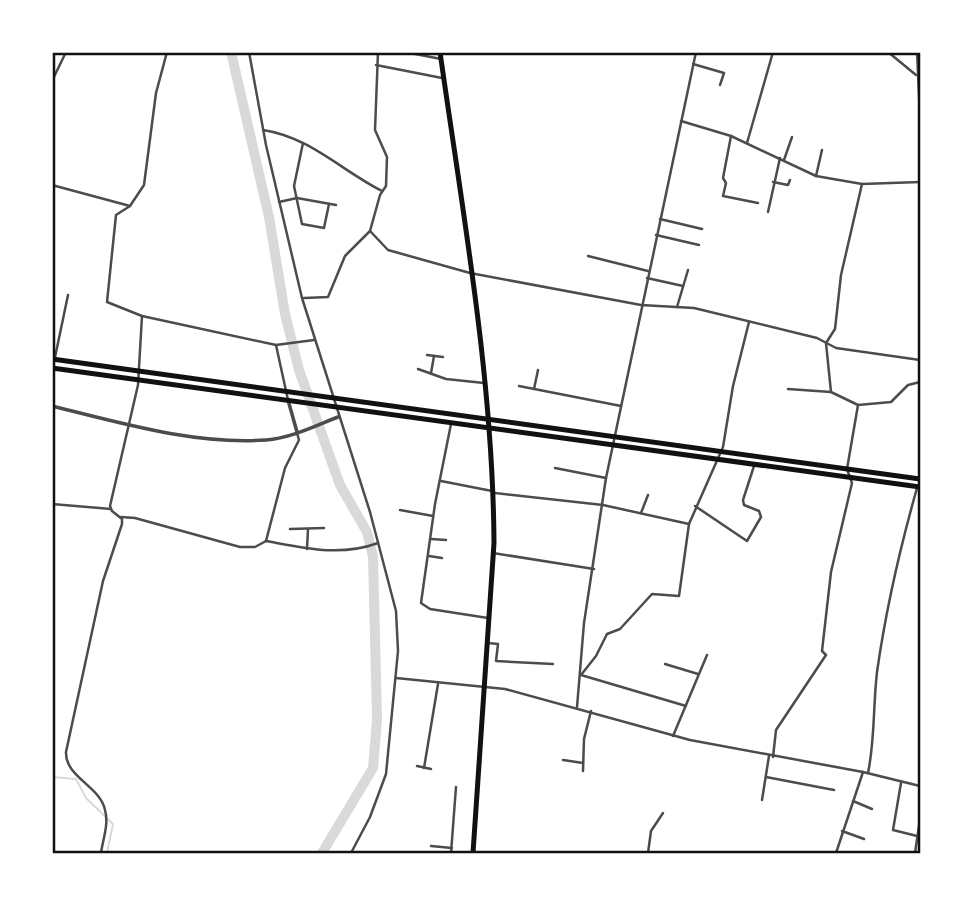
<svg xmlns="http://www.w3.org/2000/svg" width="973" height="906" font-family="Quicksand,sans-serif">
  <rect width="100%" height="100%" fill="#fff"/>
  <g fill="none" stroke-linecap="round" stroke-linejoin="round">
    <path stroke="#d9d9d9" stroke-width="2" d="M52,777L76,779L86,798L113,824L107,853"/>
    <path stroke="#d9d9d9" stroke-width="10" d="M231,52L269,217L285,314L299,370L340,485L367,532L373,557L377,720L373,768L322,853"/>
    <g stroke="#4c4c4c" stroke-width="2.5">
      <path d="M167,52L156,93L144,185L130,206L116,215L107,302L142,316L276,345L314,340"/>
      <path d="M249,52L266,145L302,298L370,512L396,611L398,651L386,774L370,817L351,853"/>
      <path d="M405,52L441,59"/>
      <path d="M888,52L916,75"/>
      <path d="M917,52L920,116"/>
      <path d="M693,64L724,73L720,85"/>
      <path d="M376,65L442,78"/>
      <path d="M52,81L66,52"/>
      <path d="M681,121L731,136L816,176L862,184L920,182"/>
      <path d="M263,130C310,137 342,171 382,191"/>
      <path d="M731,136L723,178L726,183L723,196L758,203"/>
      <path d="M303,143L294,186L302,224L324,228L329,204"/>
      <path d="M747,143L773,52"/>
      <path d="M784,160L792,137"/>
      <path d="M816,176L822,150"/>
      <path d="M773,182L788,185L790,180"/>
      <path d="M52,185L130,206"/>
      <path d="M279,202L297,198L336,205"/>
      <path d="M768,212L780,158"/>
      <path d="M660,219L702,229"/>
      <path d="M370,231L388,250L470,273L641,305L694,308L817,338L836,348L920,360"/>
      <path d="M656,235L699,245"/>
      <path d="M588,256L648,271"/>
      <path d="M647,278L683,286"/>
      <path d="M304,298L328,297L345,256L370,231L380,195L386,186L387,157L375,130L378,52"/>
      <path d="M677,307L688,270"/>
      <path d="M276,345L288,400"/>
      <path d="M427,355L443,357"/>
      <path d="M53,367L68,295"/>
      <path d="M418,369L446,379L484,383"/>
      <path d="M431,373L434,356"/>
      <path d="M519,386L621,406"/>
      <path d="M534,389L538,370"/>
      <path d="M788,389L831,392"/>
      <path d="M858,405L891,402L908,385L920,382"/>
      <path d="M451,424L435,504L421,603L430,609L488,618"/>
      <path d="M555,468L606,478"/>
      <path d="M441,481L492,491"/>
      <path d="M495,493L603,505L689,524L723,447L733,386L749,322"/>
      <path d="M52,504L111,509"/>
      <path d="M695,506L747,541L761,517L759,511L744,505L743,500L754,466"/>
      <path d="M400,510L433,516"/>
      <path d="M641,513L648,495"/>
      <path d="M121,517L135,518L240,547H255L266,541C304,548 340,557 378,543"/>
      <path d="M290,529L324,528"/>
      <path d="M431,539L446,540"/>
      <path d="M266,541L285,468L299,440L297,433"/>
      <path d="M307,549L308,529"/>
      <path d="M493,553L594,569"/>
      <path d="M429,556L442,558"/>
      <path d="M488,643L498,644L496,661L553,664"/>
      <path d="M665,664L698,674"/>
      <path d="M396,678L505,689L690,740L863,772L920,786"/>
      <path d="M686,706L581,675L596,656L607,634L620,629L652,594L679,596L689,524"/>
      <path d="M577,707L584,623L606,478L696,52"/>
      <path d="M673,736L707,655"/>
      <path d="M773,757L776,730L826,655L822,651L831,572L852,483L847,469L858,405L831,392L826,343L835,329L841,275L862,184"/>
      <path d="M563,760L583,763"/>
      <path d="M417,766L431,769"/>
      <path d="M424,768L438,684"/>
      <path d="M583,771L584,739L591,711"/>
      <path d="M868,773C875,740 873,706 877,672C886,609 900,548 917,488"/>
      <path d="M766,777L834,790"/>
      <path d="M901,783L893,830L917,836"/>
      <path d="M762,800L769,756"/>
      <path d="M853,801L872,809"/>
      <path d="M842,831L864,839"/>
      <path d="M431,846L452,848"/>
      <path d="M101,853C103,839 109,824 105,810C100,786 65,777 66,752L103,581L122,524V519L112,511L110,506L138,385L142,316"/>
      <path d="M451,853L456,787"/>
      <path d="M648,853L651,831L663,813"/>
      <path d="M836,853L863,772"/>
      <path d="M915,853L920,819"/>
    </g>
    <g stroke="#4c4c4c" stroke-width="3.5">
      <path d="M288,400L297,432"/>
      <path d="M52,406C121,423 195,445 266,440C291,438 315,426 338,417"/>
    </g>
    <g stroke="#111" stroke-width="5">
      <path d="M440,52C463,215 493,379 494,543L473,853"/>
      <path d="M52,359L920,479"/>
      <path d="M52,368L920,487"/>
    </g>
  </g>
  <rect width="973" height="906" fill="none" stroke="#ffffff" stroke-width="108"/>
  <rect x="54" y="54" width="865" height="798" fill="none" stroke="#111" stroke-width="2.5"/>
</svg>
